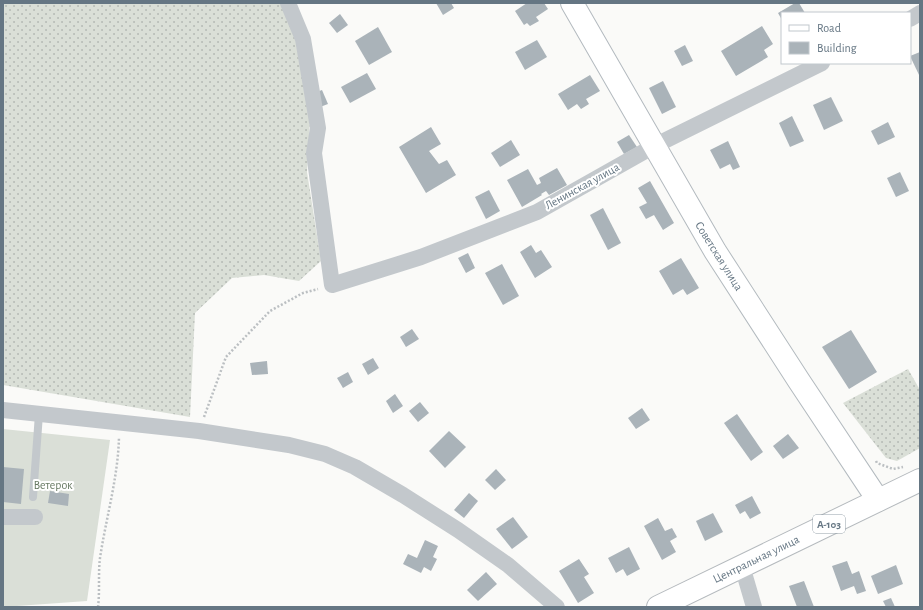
<svg xmlns="http://www.w3.org/2000/svg" width="923" height="610" font-family="'Alegreya Sans',sans-serif">
  <defs>
    <pattern id="grass-dots" width="8" height="8" patternUnits="userSpaceOnUse"><rect width="8" height="8" fill="#dadfd7"/><path d="M2 2h.1M6 6h.1" fill="none" stroke="#b4b9b4" stroke-width="1.8" stroke-linecap="round"/></pattern>
  </defs>
  <rect width="100%" height="100%" fill="#fafaf8"/>
  <g fill="url(#grass-dots)">
    <path d="M3,3H281L307,60L310,119L307,172L321,261L299,281L264,275L232,278L195,313L190,417L3,385Z"/>
    <path d="M908,369L920,390V448L897,461L886,458L843,403Z"/>
  </g>
  <path fill="#dadfd7" d="M3,429L110,440L87,601L3,607Z"/>
  <g fill="#aab3b9">
    <path d="M436,3H451L454,8L443,15Z"/>
    <path d="M527,3H544L548,9L536,17L539,21L530,26L527,23L524,25L515,11Z"/>
    <path d="M795,3H799L805,13H782V20L778,13Z"/>
    <path d="M340,14L348,25L337,33L329,23Z"/>
    <path d="M762,26L773,44L764,50L768,57L736,76L721,51Z"/>
    <path d="M378,27L392,52L369,65L355,41Z"/>
    <path d="M537,40L547,57L525,70L515,52Z"/>
    <path d="M685,45L693,61L682,66L674,51Z"/>
    <path d="M920,52V77L910,56Z"/>
    <path d="M367,73L376,89L350,103L341,87Z"/>
    <path d="M590,75L600,91L586,99L589,104L581,109L577,104L568,110L558,94Z"/>
    <path d="M663,81L676,107L662,114L649,88Z"/>
    <path d="M322,90L328,104L320,107L314,93Z"/>
    <path d="M831,97L843,121L824,130L813,105Z"/>
    <path d="M792,116L804,141L790,147L779,123Z"/>
    <path d="M888,122L895,137L878,145L871,131Z"/>
    <path d="M431,127L441,144L429,151L439,164L447,160L456,175L426,193L399,147Z"/>
    <path d="M629,135L637,147L624,154L617,142Z"/>
    <path d="M511,140L520,155L500,167L491,153Z"/>
    <path d="M728,141L740,167L733,170L730,164L720,169L710,150Z"/>
    <path d="M557,168L567,185L549,195L546,191L541,194L542,195L522,207L507,180L528,169L537,185L541,183L539,178Z"/>
    <path d="M900,172L909,191L896,197L887,178Z"/>
    <path d="M650,181L674,223L663,230L654,215L646,219L639,207L647,203L638,188Z"/>
    <path d="M489,190L500,211L486,219L475,197Z"/>
    <path d="M603,208L621,243L608,250L590,215Z"/>
    <path d="M531,245L536,253L541,250L552,267L535,278L520,252Z"/>
    <path d="M468,253L475,268L466,273L458,258Z"/>
    <path d="M681,258L699,288L687,295L683,289L673,295L659,271Z"/>
    <path d="M502,264L519,296L503,305L485,273Z"/>
    <path d="M412,329L419,339L406,347L400,337Z"/>
    <path d="M851,330L877,372L849,389L822,347Z"/>
    <path d="M373,358L379,368L368,375L362,364Z"/>
    <path d="M267,361L268,374L252,375L250,363Z"/>
    <path d="M348,372L353,382L343,388L337,378Z"/>
    <path d="M395,394L403,406L393,413L386,401Z"/>
    <path d="M420,402L429,413L418,422L409,411Z"/>
    <path d="M642,408L650,420L636,429L628,418Z"/>
    <path d="M737,414L763,452L751,461L724,423Z"/>
    <path d="M449,431L466,447L445,468L429,451Z"/>
    <path d="M788,434L799,448L783,459L773,446Z"/>
    <path d="M3,467L24,469L21,504L3,502Z"/>
    <path d="M496,469L506,480L495,490L485,480Z"/>
    <path d="M50,491L69,494L68,506L48,503Z"/>
    <path d="M469,493L478,501L464,518L454,510Z"/>
    <path d="M752,496L761,513L750,519L745,511L740,514L735,505Z"/>
    <path d="M713,513L723,532L705,541L696,521Z"/>
    <path d="M513,517L528,537L512,549L496,529Z"/>
    <path d="M658,518L665,531L672,528L677,537L670,541L676,552L662,560L644,526Z"/>
    <path d="M425,540L438,546L433,557L437,559L431,571L424,567L421,573L403,564L408,554L417,558Z"/>
    <path d="M629,547L640,569L627,576L623,569L616,573L608,558Z"/>
    <path d="M579,559L589,574L584,577L594,593L578,603L559,571Z"/>
    <path d="M847,561L852,574L859,571L866,591L857,594L854,586L841,591L832,566Z"/>
    <path d="M896,565L903,584L878,594L871,576Z"/>
    <path d="M486,572L497,584L478,601L467,590Z"/>
    <path d="M804,581L814,607H797L789,586Z"/>
    <path d="M891,598L895,607H886L883,601Z"/>
  </g>
  <g fill="none" stroke-linecap="round" stroke-linejoin="round">
    <defs>
      <path id="secondary" d="M572,3L715,251L799,381L878,500"/>
      <path id="primary" d="M658,607L920,480"/>
    </defs>
    <use href="#secondary" stroke="#b3babf" stroke-width="24"/>
    <use href="#primary" stroke="#b5babe" stroke-width="24"/>
    <g stroke="#bbbfc2" stroke-width="2.5" stroke-dasharray="2 2" stroke-linecap="butt">
      <path d="M204,417L226,357L270,311L303,293L318,289"/>
      <path d="M876,461L877,463L893,469L903,467"/>
      <path d="M98,607C100,591 98,574 100,558C106,518 118,478 119,437"/>
    </g>
    <path stroke="#c3c8cc" stroke-width="8" d="M33,497L39,414"/>
    <g stroke="#c3c8cc" stroke-width="16">
      <path d="M288,3L303,39L318,128L314,153L332,285L421,257L537,212L654,146L822,63"/>
      <path d="M910,19L920,13"/>
      <path d="M3,410L199,431L289,445L325,454L355,467L403,495L458,530L508,565L557,607"/>
      <path d="M3,517H35"/>
      <path d="M742,566L754,607"/>
    </g>
    <use href="#secondary" stroke="#fff" stroke-width="22"/>
    <use href="#primary" stroke="#fff" stroke-width="22"/>
  </g>
  <g text-anchor="middle" stroke-width="4" stroke-linejoin="round" paint-order="stroke">
    <rect fill="#fff" stroke="#939fa8" stroke-width="1" x="813" y="515" width="32" height="18" rx="3"/>
    <g font-size="11" font-weight="bold" fill="#657683">
      <text x="829" y="528">А-103</text>
    </g>
    <g font-size="12" fill="#657683" stroke="#fff">
      <text transform="translate(582 186) rotate(-29)" y="4">Ленинская улица</text>
      <text transform="translate(719 256) rotate(58)" y="4">Советская улица</text>
      <text transform="translate(756 559) rotate(-26)" y="4">Центральная улица</text>
    </g>
    <g font-size="12" fill="#687a64" stroke="#fff">
      <text x="53" y="489">Ветерок</text>
    </g>
  </g>
  <rect width="923" height="610" fill="none" stroke="#657683" stroke-width="8"/>
  <rect x="781" y="12" width="130" height="52" fill="#ffffff" stroke="#c1c8cd"/>
  <rect x="789" y="25" width="20" height="6" fill="#ffffff" stroke="#c1c8cd"/>
  <text x="817" y="32" font-size="12" fill="#657683">Road</text>
  <rect x="789" y="42" width="20" height="12" fill="#aab3b9" stroke="#c1c8cd"/>
  <text x="817" y="52" font-size="12" fill="#657683">Building</text>
</svg>
